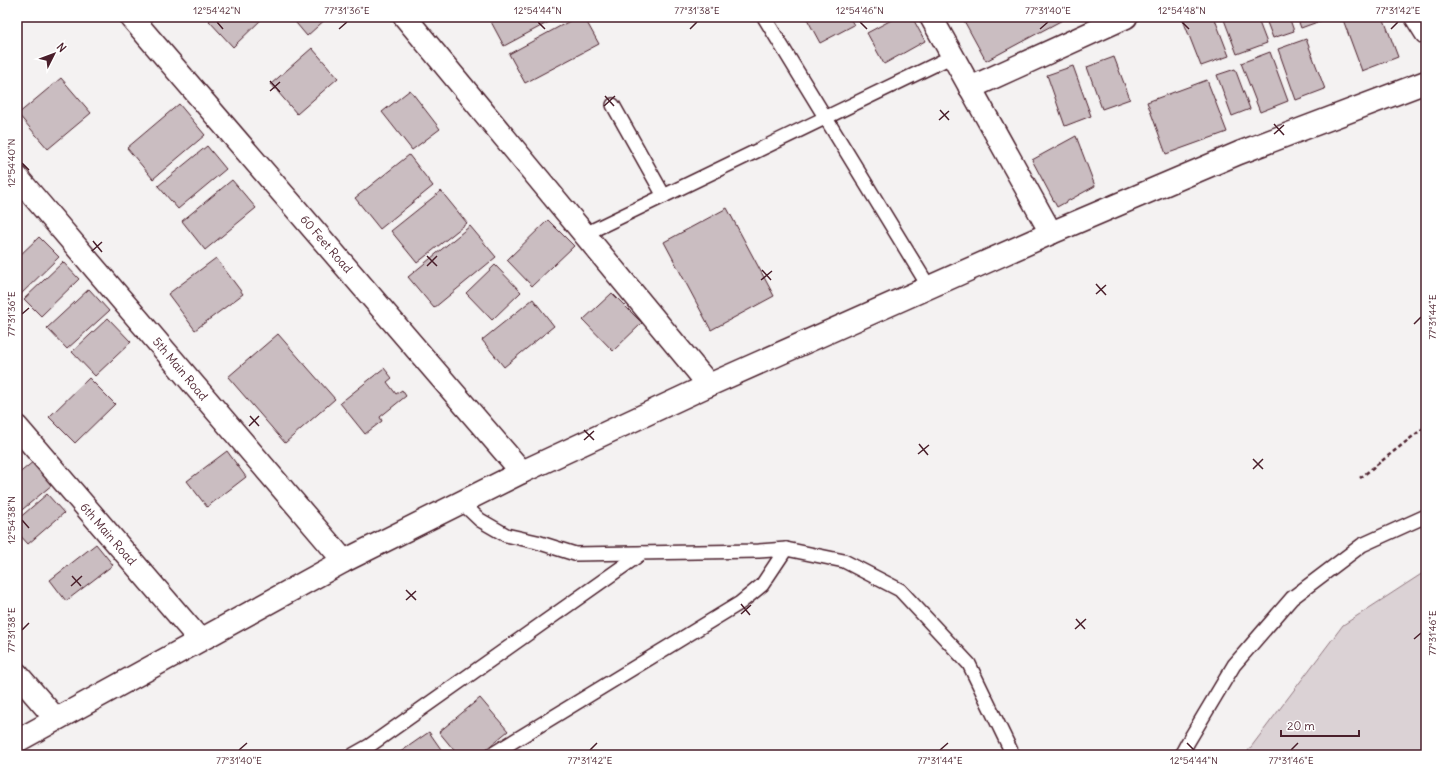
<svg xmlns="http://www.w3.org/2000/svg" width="1443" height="772" font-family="Delius,sans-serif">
  <rect width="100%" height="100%" fill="#f4f2f2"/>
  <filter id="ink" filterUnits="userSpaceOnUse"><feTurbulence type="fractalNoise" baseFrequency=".025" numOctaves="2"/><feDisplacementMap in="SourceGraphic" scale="8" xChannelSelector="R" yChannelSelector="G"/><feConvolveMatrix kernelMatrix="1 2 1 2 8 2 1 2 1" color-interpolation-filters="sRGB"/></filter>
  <g filter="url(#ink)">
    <path fill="#dbd2d5" stroke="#927880" d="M1426,571V755H1245L1343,625Z"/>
    <g fill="#cabdc1" stroke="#4a1f2b">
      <path d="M213,17H264L233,47L209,21Z"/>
      <path d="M291,17H328L307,36Z"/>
      <path d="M490,17H558L504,46L489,18Z"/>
      <path d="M577,17H584L599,44L525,83L509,54Z"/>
      <path d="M806,17H849L854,25L820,43Z"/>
      <path d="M897,17H912L925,41L884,64L867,33Z"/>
      <path d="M962,17H1068L986,61Z"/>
      <path d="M1190,17H1214L1229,56L1201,66L1183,20Z"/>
      <path d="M1223,17H1257L1267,43L1237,54Z"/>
      <path d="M1265,17H1289L1294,31L1273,38Z"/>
      <path d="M1297,17H1331L1301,28Z"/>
      <path d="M1342,17H1383L1398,57L1362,71Z"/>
      <path d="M1306,39L1325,89L1296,100L1278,49Z"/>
      <path d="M312,48L338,78L297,114L271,84Z"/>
      <path d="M1270,52L1288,101L1260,112L1241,63Z"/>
      <path d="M1114,57L1130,99L1102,109L1087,67Z"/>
      <path d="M1073,66L1091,116L1065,126L1047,75Z"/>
      <path d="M1235,69L1250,109L1232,116L1217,75Z"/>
      <path d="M61,78L91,113L48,149L18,114Z"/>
      <path d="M1207,80L1227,132L1166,154L1147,102Z"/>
      <path d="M410,90L440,129L412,150L382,112Z"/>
      <path d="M179,104L205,135L153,179L127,148Z"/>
      <path d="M1076,136L1095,186L1057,207L1032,160Z"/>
      <path d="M207,146L226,169L178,209L158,186Z"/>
      <path d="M409,155L433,186L380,229L355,198Z"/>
      <path d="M232,180L256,208L205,250L182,221Z"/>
      <path d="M441,191L467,223L417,263L391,231Z"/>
      <path d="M727,208L774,296L711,330L664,242Z"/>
      <path d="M548,220L574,246L532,286L507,260Z"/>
      <path d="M470,226L496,257L434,308L408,277Z"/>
      <path d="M39,237L59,257L19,296L17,293V258Z"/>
      <path d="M216,258L243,294L195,330L168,294Z"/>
      <path d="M63,262L79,279L41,316L24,299Z"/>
      <path d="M495,265L521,292L492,320L466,293Z"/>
      <path d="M89,289L109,311L67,349L47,328Z"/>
      <path d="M612,293L642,323L613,351L583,320Z"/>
      <path d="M533,299L554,326L504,367L482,340Z"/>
      <path d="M108,318L131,342L95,376L72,352Z"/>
      <path d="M278,334L335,399L285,443L228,377Z"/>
      <path d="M384,368L392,378L387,382L396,394L402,390L406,396L380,417L382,421L365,434L340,403Z"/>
      <path d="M89,378L115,404L75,443L49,417Z"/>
      <path d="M227,451L246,477L207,507L187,481Z"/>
      <path d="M34,461L53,484L17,514V475Z"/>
      <path d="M47,494L64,513L28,544L17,532V520Z"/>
      <path d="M96,544L113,565L66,601L50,580Z"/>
      <path d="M480,698L508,731L479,755H458L439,732Z"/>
      <path d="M429,732L445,755H396Z"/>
    </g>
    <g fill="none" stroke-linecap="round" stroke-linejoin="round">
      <defs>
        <g id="service">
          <path d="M764,17L929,287"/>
          <path d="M613,105L664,196"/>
          <path d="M585,234L953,56"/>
          <path d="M461,502L480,520L506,535L537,542L575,554L759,551L786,549L844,561L900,590L969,664L1013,755"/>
          <path d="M353,755L369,746L642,553"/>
          <path d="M491,755L740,603L762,585L786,549"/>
          <path d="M1181,755L1188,742L1234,665L1292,598L1362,545L1426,516"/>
        </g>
        <g id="minor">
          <path d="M131,17L522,472"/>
          <path d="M405,17L709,385"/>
          <path d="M931,17L1051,233"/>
          <path d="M970,88L1126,17"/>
          <path d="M17,177L344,561"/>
          <path d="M17,427L200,640"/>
          <path d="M17,674L56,719"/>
        </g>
        <path id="tertiary" d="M17,741L344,561L522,472L709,385L1051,233L1239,153L1426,82"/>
        <path id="secondary" d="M1416,17L1426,33"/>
      </defs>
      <use href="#service" stroke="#4a1f2b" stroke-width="16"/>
      <use href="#minor" stroke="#4a1f2b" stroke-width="25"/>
      <use href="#tertiary" stroke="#4a1f2b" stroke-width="25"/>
      <use href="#secondary" stroke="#4a1f2b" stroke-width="25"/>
      <path stroke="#4a1f2b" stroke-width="2.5" stroke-dasharray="4 3" stroke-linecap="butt" d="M1360,478L1426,426"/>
      <use href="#service" stroke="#fff" stroke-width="13"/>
      <use href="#minor" stroke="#fff" stroke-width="22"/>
      <use href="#tertiary" stroke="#fff" stroke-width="22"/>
      <use href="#secondary" stroke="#fff" stroke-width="22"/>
    </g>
  </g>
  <path fill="none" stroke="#4a1f2b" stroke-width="1.5" d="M217,22L223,29M538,22L545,29M860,22L867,29M1182,22L1189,29M339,29L347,22M690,29L697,22M1040,29L1048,22M1391,29L1398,22M270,81L280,92M270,91L280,82M605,96L614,106M604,106L615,96M940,110L949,120M939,120L949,111M1274,124L1284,135M1274,134L1284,125M22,163L29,170M93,241L102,252M92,251L102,242M427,256L437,266M427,266L437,256M762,270L771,280M761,280L772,271M1096,284L1106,295M1096,294L1106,285M22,314L29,308M1414,324L1421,317M250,416L259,426M249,426L259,416M584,430L594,440M584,440L594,431M919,444L928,455M918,454L929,445M1253,459L1263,469M1253,469L1263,459M22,520L29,528M72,576L81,586M71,586L82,576M406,590L416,600M406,600L416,591M741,604L750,615M741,614L751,605M1076,619L1085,629M1075,629L1086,619M22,630L29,623M1414,639L1421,633M1187,743L1194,750M239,750L247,743M590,750L597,743M940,750L948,743M1291,750L1298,743"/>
  <g text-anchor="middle" stroke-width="3" stroke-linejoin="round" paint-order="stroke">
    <g font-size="12" fill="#4a1f2b" stroke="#fff">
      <text transform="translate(326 244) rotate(49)" y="4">60 Feet Road</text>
      <text transform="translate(180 369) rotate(50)" y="4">5th Main Road</text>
      <text transform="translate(108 534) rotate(49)" y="4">6th Main Road</text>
    </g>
  </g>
  <rect width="1443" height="772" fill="none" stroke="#fff" stroke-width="44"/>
  <g transform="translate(54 54) rotate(48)" stroke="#ffffff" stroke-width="3" paint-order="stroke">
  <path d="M0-3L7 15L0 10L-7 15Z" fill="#4a1f2b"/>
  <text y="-6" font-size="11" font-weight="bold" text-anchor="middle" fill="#4a1f2b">N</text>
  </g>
  <path d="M1281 730v6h78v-6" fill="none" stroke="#4a1f2b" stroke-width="2"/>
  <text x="1287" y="730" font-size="12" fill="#4a1f2b" stroke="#ffffff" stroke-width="3" paint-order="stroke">20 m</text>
  <rect x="22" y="22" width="1399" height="728" fill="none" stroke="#4a1f2b" stroke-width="1.5"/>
  <g font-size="10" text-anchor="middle" fill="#4a1f2b">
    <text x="217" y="14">12°54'42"N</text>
    <text x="347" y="14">77°31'36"E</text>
    <text x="538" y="14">12°54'44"N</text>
    <text x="697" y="14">77°31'38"E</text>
    <text x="860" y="14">12°54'46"N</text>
    <text x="1048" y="14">77°31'40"E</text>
    <text x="1182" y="14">12°54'48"N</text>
    <text x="1398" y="14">77°31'42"E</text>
    <text transform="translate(11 163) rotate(-90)" y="4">12°54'40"N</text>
    <text transform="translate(11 314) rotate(-90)" y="4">77°31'36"E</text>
    <text transform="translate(1432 317) rotate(-90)" y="4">77°31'44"E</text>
    <text transform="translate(11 520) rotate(-90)" y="4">12°54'38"N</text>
    <text transform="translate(11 630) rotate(-90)" y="4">77°31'38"E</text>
    <text transform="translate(1432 633) rotate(-90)" y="4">77°31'46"E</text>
    <text x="239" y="764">77°31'40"E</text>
    <text x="590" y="764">77°31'42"E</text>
    <text x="940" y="764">77°31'44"E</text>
    <text x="1194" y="764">12°54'44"N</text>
    <text x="1291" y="764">77°31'46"E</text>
  </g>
</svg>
